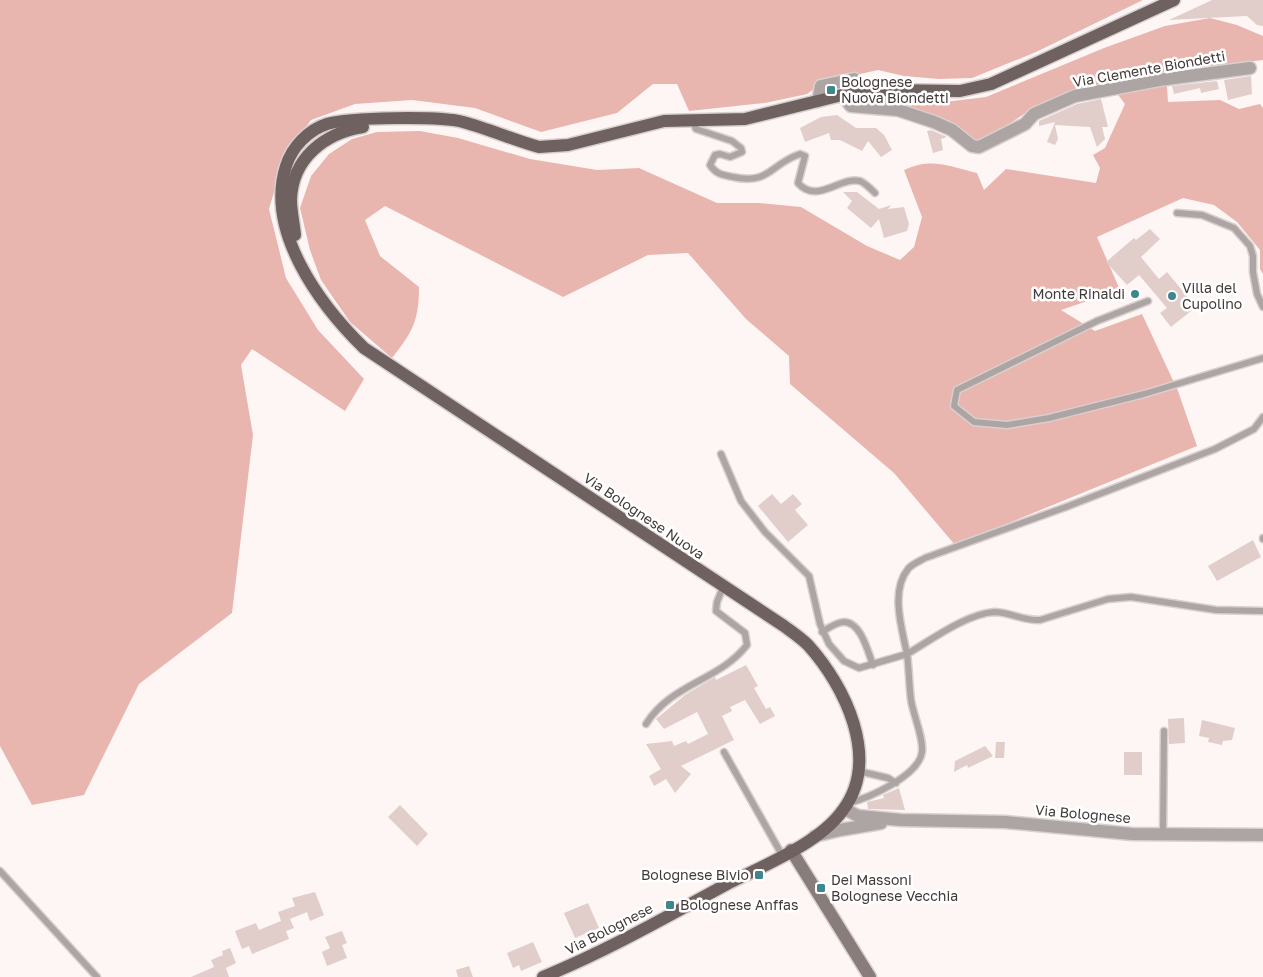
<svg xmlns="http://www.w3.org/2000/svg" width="1263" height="977" font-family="'Golos Text',sans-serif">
  <rect width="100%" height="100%" fill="#fef6f5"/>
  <g fill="#e9b5af">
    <path d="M0,0H1143L1036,52L972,78L939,79L904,76L878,70L824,82L807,94L765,103L689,111L677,84H653L617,113L541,132L475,108L412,100L355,104L311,120L285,155L269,209L286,278L318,330L364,379L345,411L252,349L241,365L253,435L232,613L139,684L84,795L32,805L0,746Z"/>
    <path d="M1210,18L1237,25L1263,36V60L1166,72L1168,102L1220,100L1239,109L1260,104L1263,108V274L1260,269V250L1237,222L1214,205L1183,198L1097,237L1120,290L1061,310L1095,331L1142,314L1178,391L1197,446L955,545L894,473L790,384L789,356L746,319L688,253L648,255L563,297L385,206L365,220L380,256L419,287C419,320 413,332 392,358L350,322L321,280L310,250L300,208L311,176L329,154L352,139L377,132L420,131L458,138L530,159L597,170L639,168L717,203H759L801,207L867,246L900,260L914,247L922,217L904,170C931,157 950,166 977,173L984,190L1006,169L1096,183L1100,168L1093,155L1105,148L1125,104L1116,92L1036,106L980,143L956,130L858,103L865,98L893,96L928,104L986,97L1104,48L1165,26Z"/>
  </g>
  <g fill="#e1cecb">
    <path d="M1212,0H1263V26L1257,25L1247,16L1169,20Z"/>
    <path d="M1251,76L1252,94L1228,100L1224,80Z"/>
    <path d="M1217,81L1219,89L1201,93L1200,88L1174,94L1172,86Z"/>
    <path d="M1101,99L1108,127H1102L1105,139L1097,147L1090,127L1055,125L1058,139L1055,145L1047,142L1055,122L1039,126V121L1077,104Z"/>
    <path d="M837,115L856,128H876L884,135L892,150L881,157L868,141L862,151L840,140H831L829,133L805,142L800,128L821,117Z"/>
    <path d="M931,130L947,137L941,139L943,150L933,153L927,131Z"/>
    <path d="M843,192H857L879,209L891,205L888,209L904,207L909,224L907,231L884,238L879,219L871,228L847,208L852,201Z"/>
    <path d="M1150,229L1160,239L1141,257L1159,279L1167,272L1196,307L1171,327L1160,313L1167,308L1139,275L1127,285L1106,262L1134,238L1136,240Z"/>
    <path d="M772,494L781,504L793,494L802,504L795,510L808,525L788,542L758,506Z"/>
    <path d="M1253,540L1261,557L1217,581L1208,566Z"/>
    <path d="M746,665L758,686L754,688L766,709L770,707L775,716L760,724L745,700L730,707L732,711L722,716L734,740L681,766L691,774L675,793L666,779L654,786L649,776L661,769L646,744L672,741L674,746L686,741L688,744L708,734L697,712L664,729L656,719L685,695L715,677L716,680Z"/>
    <path d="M1184,718L1185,743L1169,744L1168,719Z"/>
    <path d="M1202,720L1235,728L1232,740L1223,741L1222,745L1208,742L1209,738L1199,736Z"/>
    <path d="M996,742H1005L1004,758H995Z"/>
    <path d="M985,746L993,756L968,768L967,765L954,772L955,761Z"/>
    <rect x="1124" y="752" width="18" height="23"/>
    <path d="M899,788L905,810L868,809L867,802L884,798L883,795Z"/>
    <path d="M400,805L428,834L417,846L388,817Z"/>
    <path d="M315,892L324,915L310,921L307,912L290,919L294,928L286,931L289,939L252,954L249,946L242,949L235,931L256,923L259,930L281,921L278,912L295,906L292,898Z"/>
    <path d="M588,903L599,928L575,938L564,913Z"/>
    <path d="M342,931L347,943L342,945L347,958L327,966L322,952L330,948L325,937Z"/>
    <path d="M533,942L542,962L521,971L519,965L513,968L507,953Z"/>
    <path d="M230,948L236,963L226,968L229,977H191L214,967L211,960L223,955L222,951Z"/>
    <path d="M469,966L473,977H458L456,970Z"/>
  </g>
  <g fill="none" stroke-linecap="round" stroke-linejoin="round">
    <defs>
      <g id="lane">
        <path d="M693,122L696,129L732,141L741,148L742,152L730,157L720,154L715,155L710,165C716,174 722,175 733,177C770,185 770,164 800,154L805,156L798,183C817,205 840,176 860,181C865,183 871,189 875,193"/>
        <path d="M1177,213L1202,215L1234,228L1250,246L1253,256V272L1257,294L1263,307"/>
        <path d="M1148,301L1097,321L957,390L954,406L974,422L1007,425L1049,418L1144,394L1263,358"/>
        <path d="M721,454L741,501L765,532L809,576L820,624L829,644L844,661L859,668L907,654C902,629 890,591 908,569C912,564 920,561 925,558L1066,507L1215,449L1254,429L1263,417"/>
        <path d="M1263,538V539"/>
        <path d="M822,632C828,628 837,622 844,622C861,622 868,652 873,665"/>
        <path d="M646,724C672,683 719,681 747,645L745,633L716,611L717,602L723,587"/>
        <path d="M724,752L782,855"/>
        <path d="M858,771L888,778L896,783"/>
        <path d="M849,803C868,798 919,776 922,752C924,739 913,714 911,700C909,684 909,669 907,654C931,640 966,614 994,612C1010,612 1024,621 1040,620L1108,599L1131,597L1216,610L1263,611"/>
        <path d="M1163,834L1164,731"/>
        <path d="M0,871L97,977"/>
      </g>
      <g id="street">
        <path d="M842,95L851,106L898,110L934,122L952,130L972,146L979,147L1025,124L1034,114L1075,96L1159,80L1250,68"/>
        <path d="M818,101L821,86L854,79L861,93"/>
        <path d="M845,809L858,816L901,820L1005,822L1132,834L1263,835"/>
        <path d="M815,836L840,830L881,823"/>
      </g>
      <path id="secondary" d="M791,850L870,977"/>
      <g id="primary">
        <path d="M295,235C294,224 291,211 291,200C292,158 325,133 363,127"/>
        <path d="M543,977C607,951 668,916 729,883C765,865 820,843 843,810C881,759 845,686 808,645C801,638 792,632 784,626L364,348C320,305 265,231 286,166C292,147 308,130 327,124C350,117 441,116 463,122C489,129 514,140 539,147L568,145L664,121L745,119L842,95L886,90L960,91L991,84L1174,0"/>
      </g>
    </defs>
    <use href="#lane" stroke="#d8d0cf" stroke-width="9"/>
    <use href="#street" stroke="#d8d0cf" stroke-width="15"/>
    <use href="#secondary" stroke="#d8d0cf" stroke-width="15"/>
    <use href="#primary" stroke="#d8d0cf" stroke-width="15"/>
    <use href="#lane" stroke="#ada5a3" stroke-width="6"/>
    <use href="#street" stroke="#ada5a3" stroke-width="12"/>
    <use href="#secondary" stroke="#897d7b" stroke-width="12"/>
    <use href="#primary" stroke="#6f615f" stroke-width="12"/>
  </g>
  <g fill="#3f868d" stroke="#fff" stroke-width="2">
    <rect x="826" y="85" width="10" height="10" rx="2.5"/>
    <circle cx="1135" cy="294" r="5"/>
    <circle cx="1172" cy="296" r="5"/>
    <rect x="754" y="870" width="10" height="10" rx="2.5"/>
    <rect x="816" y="883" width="10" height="10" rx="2.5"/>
    <rect x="665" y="900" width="10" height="10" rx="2.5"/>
  </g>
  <g text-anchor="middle" stroke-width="5" stroke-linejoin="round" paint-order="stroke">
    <g font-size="14" fill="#423a39" stroke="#fff">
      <text transform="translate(1149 69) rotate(-10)" y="5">Via Clemente Biondetti</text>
      <text transform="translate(644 516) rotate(34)" y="5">Via Bolognese Nuova</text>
      <text transform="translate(1083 814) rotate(5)" y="5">Via Bolognese</text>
      <text transform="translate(609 929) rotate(-27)" y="5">Via Bolognese</text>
    </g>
    <g font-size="14" fill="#423a39" stroke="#fff" text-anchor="start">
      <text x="841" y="87">Bolognese<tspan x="841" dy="16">Nuova Biondetti</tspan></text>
      <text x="1182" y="293">Villa del<tspan x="1182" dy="16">Cupolino</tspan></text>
      <text x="1125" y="299" text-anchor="end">Monte Rinaldi</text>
      <text x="749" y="880" text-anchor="end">Bolognese Bivio</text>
      <text x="831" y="885">Dei Massoni<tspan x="831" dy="16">Bolognese Vecchia</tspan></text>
      <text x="680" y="910">Bolognese Anffas</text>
    </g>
  </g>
</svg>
